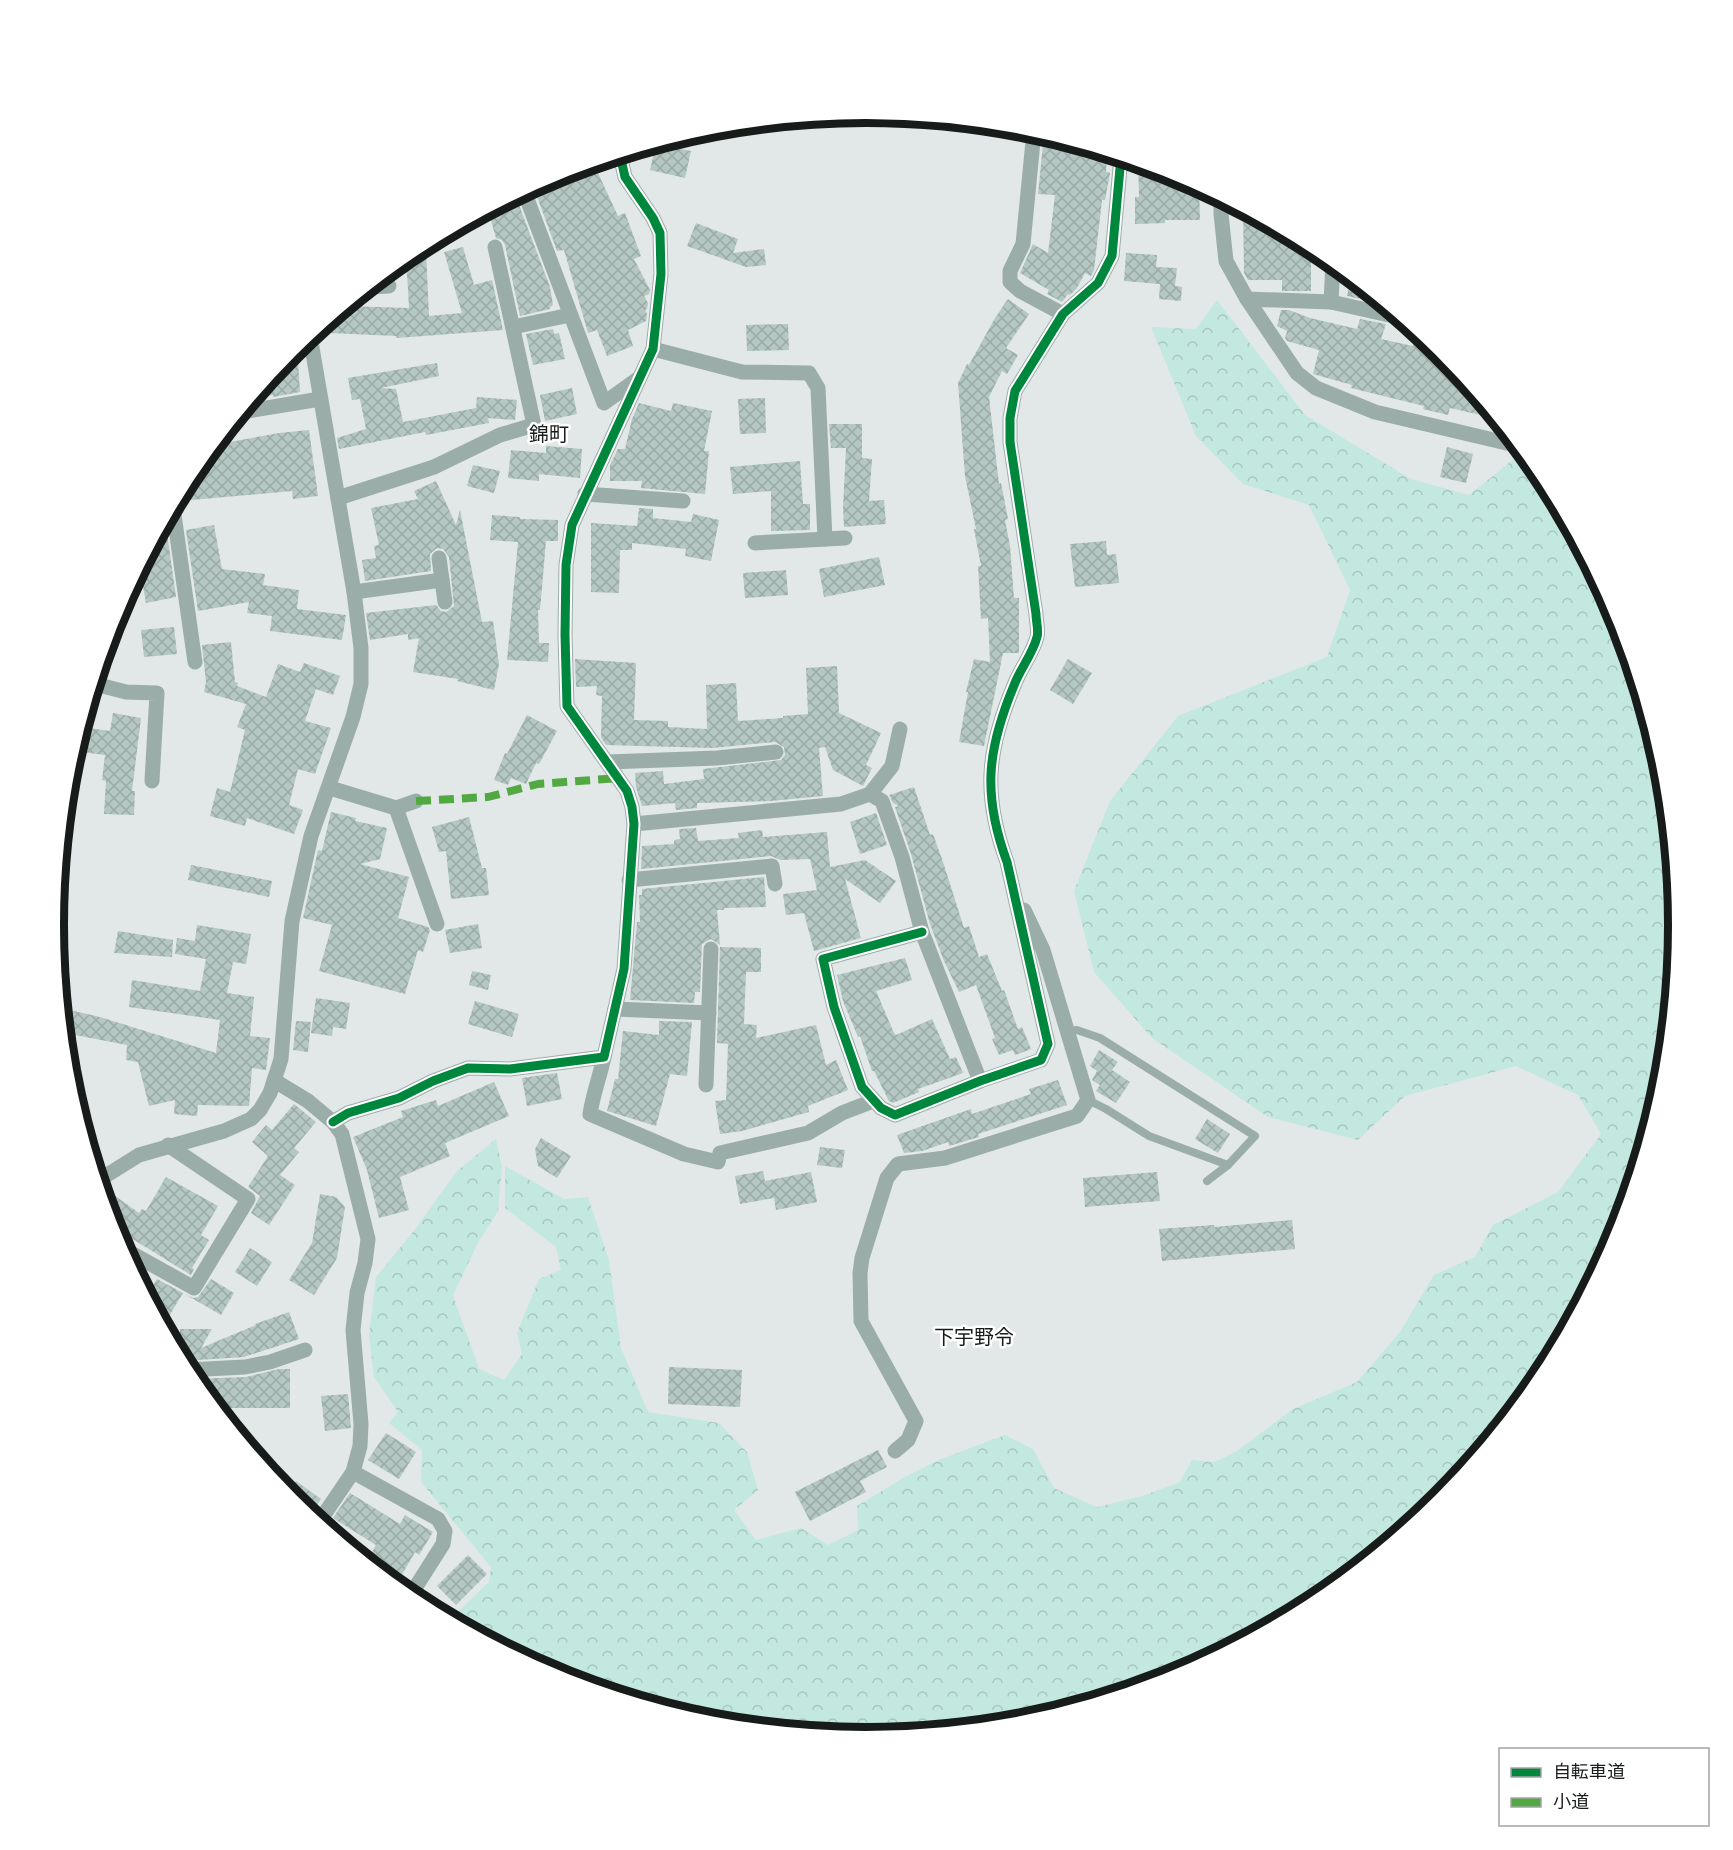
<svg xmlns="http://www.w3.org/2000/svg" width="1733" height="1850" font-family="'Open Sans','Noto Sans JP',sans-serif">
  <defs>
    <pattern id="forest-crowns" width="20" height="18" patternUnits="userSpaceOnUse" patternTransform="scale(1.5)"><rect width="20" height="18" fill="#c3e8df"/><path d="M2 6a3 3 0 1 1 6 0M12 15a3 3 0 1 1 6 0" fill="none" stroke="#a7c6bf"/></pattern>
    <pattern id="water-rules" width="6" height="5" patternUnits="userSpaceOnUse" patternTransform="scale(1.5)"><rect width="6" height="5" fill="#7bb9ac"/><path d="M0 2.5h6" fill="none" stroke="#6a9e93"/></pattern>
    <pattern id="building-cross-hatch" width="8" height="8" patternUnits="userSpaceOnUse" patternTransform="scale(1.5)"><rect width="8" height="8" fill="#b4c7c3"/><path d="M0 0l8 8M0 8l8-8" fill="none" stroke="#9aaaa7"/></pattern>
  </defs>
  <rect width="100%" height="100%" fill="#e2e8e7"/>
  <path fill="url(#forest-crowns)" d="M1217,300L1305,415L1411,479L1469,495L1524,451L1542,474L1617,614L1663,767L1679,925L1663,1084L1617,1236L1542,1377L1441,1500L1318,1601L1177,1676L1025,1722L866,1737L708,1722L555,1676L450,1619L489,1582L491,1567L421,1482L422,1450L389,1423L398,1412L374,1377L369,1335L376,1277L413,1232L457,1171L496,1139L502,1167L498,1211L479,1241L453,1295L479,1369L504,1380L522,1354L517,1333L539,1279L561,1270L556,1247L505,1208V1166L564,1199L588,1197L609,1260L621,1348L648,1412L719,1423L747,1452L758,1490L734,1510L756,1540L801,1528L828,1545L858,1530L857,1506L903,1478L941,1459L1005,1435L1033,1449L1054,1488L1097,1507L1142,1496L1180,1482L1192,1460L1215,1462L1237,1451L1293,1409L1357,1382L1400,1332L1434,1275L1475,1257L1493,1225L1558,1192L1601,1134L1578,1095L1516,1066L1405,1096L1358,1140L1268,1117L1152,1038L1094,972L1074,891L1110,801L1178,716L1327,657L1350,590L1309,505L1243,484L1196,436L1151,327L1196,329Z"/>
  <path fill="url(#water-rules)" d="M121,604L124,621L118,629H111Z"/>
  <g fill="url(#building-cross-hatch)">
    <path d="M1044,134L1107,153L1106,172L1110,173L1105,200H1102L1094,270L1091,276L1085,273L1077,288L1070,295L1068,294L1062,302L1047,294L1049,290L1020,273L1033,244L1048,253L1055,195L1038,194Z"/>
    <path d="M656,144L691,151L685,178L650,170Z"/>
    <path d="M1138,162L1168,171V185L1199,186L1200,220H1165V223L1135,224V197H1139Z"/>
    <path d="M597,171L618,216L625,213L641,256L634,259L650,290L649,294L644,296L648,303L647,309L645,310L647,314L646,321L628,330L633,346L607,356L597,330L588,333L564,250L557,251L535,191L557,185L559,189Z"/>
    <path d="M516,197L550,287L553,305L550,307V309L520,316L505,245L502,240L496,238L488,210Z"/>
    <path d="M1243,209L1311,246V291H1282V280H1248L1244,273Z"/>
    <path d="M696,223L738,239L733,253L764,249L766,265L746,267L687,246Z"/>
    <path d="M463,247L474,285L492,280L503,330L397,338L396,336L330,333L331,319L346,306L409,308L407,273H386L416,249H426L429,316L462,313L444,252Z"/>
    <path d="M1126,253L1157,255L1156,267L1177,268L1175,286L1182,287L1181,301L1159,299L1160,284L1124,281Z"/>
    <path d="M1351,276L1357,281L1384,304L1347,296Z"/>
    <path d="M1008,299L1029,314L1006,348L1018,355L1007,374L1002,371L989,397L999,484L1001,483L1008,519L1005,520L1010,546L1014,598H1019V653H1003L984,746L959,742L968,692H966L974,659L990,662L988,618L981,619L978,566H981L974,529H976L965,476L958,383L967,364L969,365L995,318Z"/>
    <path d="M1281,310H1289L1310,318L1357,329L1360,319L1386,324L1381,339L1413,346L1417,331L1441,351L1498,419L1450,408L1448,415L1423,409L1424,406L1351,388L1352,385L1313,374L1319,350L1287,341L1285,338L1287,331L1277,326Z"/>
    <path d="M788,324L789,350L747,351L746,325Z"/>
    <path d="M553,329L554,334L559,333L565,359L533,365L526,334Z"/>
    <path d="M297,346L300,392L273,397V395L254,397Z"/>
    <path d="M437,363L439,376L381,388L396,389L403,422L476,408L477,397L517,400L515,420L488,418L489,423L426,435L425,432L339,449L337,438L366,429L360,399L352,400L348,378Z"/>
    <path d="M572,388L577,414L545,421L540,395Z"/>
    <path d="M765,398L766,433L740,434L738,399Z"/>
    <path d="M639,403L671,411L673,403L712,411L704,451H709L705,494L641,488L642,481H610V465L618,449H625L632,419Z"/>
    <path d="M829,424H862V458L872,459L869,501L884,500L886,524L844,527L843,507L846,448H831Z"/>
    <path d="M309,430L318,496L293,499L292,491L180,501L177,499L188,478L204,477L203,458L218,440H230V442L279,433Z"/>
    <path d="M546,446L582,449L580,478L539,474V481L508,478L511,450L546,453Z"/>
    <path d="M1447,447L1473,454L1466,483L1440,477Z"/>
    <path d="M800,461L803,504H810V530L771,531V491L733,494L730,467Z"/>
    <path d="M473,465L500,471L494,493L467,486Z"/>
    <path d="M436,481L456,525L460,510L482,622L493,621L499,664L494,690L457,681L458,679L413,672L419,638L408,640V634L370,640L366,613L436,605L441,611L446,612L454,606L449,557L443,549L437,548L430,554L431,571L365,581L362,560L376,558L374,546L379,545L371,508L418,499L414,491Z"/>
    <path d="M639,508L653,509V518L691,522L693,514L719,520L711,561L685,556L686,549L632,543V550H620L619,593L591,592V523L637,526Z"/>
    <path d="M492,515L520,517V519L558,520V541H546L540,610H538L539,643H549L548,662L507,660L518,542L490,540Z"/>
    <path d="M214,525L222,569L265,574L263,585L299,590L297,609L346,615L342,640L270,631L272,616L247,613L249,602L198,611L186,530Z"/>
    <path d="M167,533L176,597L146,603L140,569L158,535Z"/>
    <path d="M1106,541L1107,555L1116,554L1119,583L1075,587L1070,544Z"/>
    <path d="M879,557L885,585L824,597L819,569Z"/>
    <path d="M786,570L788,595L745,598L743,573Z"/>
    <path d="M174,627L177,654L144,657L141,630Z"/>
    <path d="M231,642L235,682L238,683L237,686L266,697L278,664L300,672L304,663L340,676L333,695L316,689L305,721L331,728L315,774L298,769L289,805L303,810L294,834L247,818L245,826L210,816L217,788L230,792L245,730L237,727L246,704L204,692L206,682L202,645Z"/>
    <path d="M575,659L636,663L634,720L668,721V727L707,729L706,685L736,683L738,721L783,718V716L808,714L806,668L837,666L839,713L881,733L866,765L872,768L863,786L833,770L825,747L819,748L823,796L771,801L697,803V808L676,810L675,803L642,806L636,787L635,773L663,771L664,784L704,779L703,769L781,760L785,755L784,747L775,742L712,748L606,745L601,737L602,696L596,695L597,686L576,687Z"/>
    <path d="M1068,659L1092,673L1073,704L1050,690Z"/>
    <path d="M113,713L141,718L132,791H135L134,815L104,814L106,781L102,780L105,755L74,751L82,727L110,731Z"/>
    <path d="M527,715L557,731L539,764L536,763L526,784L511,778L508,785L494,780L505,753L507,754Z"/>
    <path d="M914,787L930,835L933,834L943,862L964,928L969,926L979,957L987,954L1002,991L1004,990L1018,1029L1022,1027L1031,1049L1015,1055L1013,1050L999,1055L992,1039L995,1038L976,985L959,992L944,961L930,924L911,854L895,807L899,806L893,803L889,795Z"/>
    <path d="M331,812L356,818L355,821L387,828L380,859L360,864L409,877L398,918L428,927L430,930L423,952L418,950L405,994L319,971L332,925L303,918L318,850L322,851Z"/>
    <path d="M876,813L887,845L860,854L850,822Z"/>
    <path d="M469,817L482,868H486L489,895L451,899L446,851L439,852L432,827Z"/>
    <path d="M696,828L698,841L739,838L738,833L762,830L763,837L827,832L830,867L865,860L896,881L880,903L845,879L861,938L814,951L804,913L786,915L783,894L817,890L810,859L780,860L771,856L641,869L642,846L674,844V840L680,839L679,829Z"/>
    <path d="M191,865L272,881L269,897L188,880Z"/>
    <path d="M764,877L766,907L724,908V910H717L720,945L711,939L702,944L700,992H695L694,1003L630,1000L637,922H640L639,895H642V889Z"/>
    <path d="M478,924L482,948L450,953L445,930Z"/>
    <path d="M197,925L251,934L246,964L233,962L227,993L254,997L250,1036L270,1038L266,1070L252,1068L249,1106L198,1105L197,1116L174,1114L175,1100L149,1106L138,1062L126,1060L127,1045L65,1033L63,1012L74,1011L100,1017L216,1053L220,1020L129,1007L132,980L200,991L206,959L175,954L177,938L195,941Z"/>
    <path d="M118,931L173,940L172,957L114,953Z"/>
    <path d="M720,947L761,948V972H746L744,1024L757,1025L756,1038L816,1025L826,1065L836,1060L848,1090L808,1106L809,1112L742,1131L720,1134L715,1101L726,1100L728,1044L717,1043Z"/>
    <path d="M905,958L912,980L876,991L894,1033L896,1035L932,1019L950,1059L956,1057L963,1073L918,1089L919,1092L893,1103L889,1101L874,1071H872L860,1036L858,1037L843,1001L837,975Z"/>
    <path d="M472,971L491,975L488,990L469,985Z"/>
    <path d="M316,998L350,1003L346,1029L333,1027L332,1036L311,1033Z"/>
    <path d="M475,1001L519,1014L512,1037L468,1024Z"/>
    <path d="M296,1021L311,1022L308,1052L293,1050Z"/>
    <path d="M659,1021L692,1022L687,1076L670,1074L656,1126L607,1111L615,1079H618L623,1031L659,1035Z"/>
    <path d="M1099,1050L1118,1062L1112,1070L1130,1082L1116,1103L1096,1091L1100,1085L1092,1080L1097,1071L1090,1066Z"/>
    <path d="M557,1073L562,1099L527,1106L522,1078Z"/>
    <path d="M1058,1080L1067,1105L978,1134L979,1137L949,1146L948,1142L922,1151L904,1153L897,1135L971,1109L972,1114L1031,1094L1029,1089Z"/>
    <path d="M494,1082L509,1116L445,1143L450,1156L400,1177L409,1210L379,1218L367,1170L353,1137L403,1117L401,1111L436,1100L438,1106Z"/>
    <path d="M294,1104L316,1122L294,1148L299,1152L280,1175L295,1185L269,1225L251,1213L260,1196L248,1187L268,1156L252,1142L266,1125L272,1130Z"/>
    <path d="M1207,1119L1230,1134L1218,1153L1195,1139Z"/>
    <path d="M541,1138L571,1156L557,1178L538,1166L535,1149Z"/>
    <path d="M820,1147L845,1150L842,1168L817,1165Z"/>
    <path d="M763,1171L765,1181L811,1172L817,1202L776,1210L774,1198L740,1204L735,1176Z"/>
    <path d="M1157,1172L1160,1201L1085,1207L1083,1178Z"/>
    <path d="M166,1177L218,1206L201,1235L209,1240L192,1268L194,1269L191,1275L113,1227L102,1189L104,1188L139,1213L142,1209L146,1211Z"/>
    <path d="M320,1194L336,1197L345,1207L337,1258L314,1295L289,1280L312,1243Z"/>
    <path d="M1292,1220L1295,1249L1162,1261L1159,1229L1214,1225V1227Z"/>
    <path d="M250,1248L272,1262L257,1286L235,1272Z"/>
    <path d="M157,1279L183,1293L168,1318L156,1311L147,1295Z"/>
    <path d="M211,1279L234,1293L221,1315L183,1293L193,1298L198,1297Z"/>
    <path d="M289,1312L299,1339L244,1357L183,1361L180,1356V1329H212L201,1348L256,1325L255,1324Z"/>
    <path d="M669,1367L742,1370L740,1407L668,1404Z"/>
    <path d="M279,1369H290V1408H217L193,1379L246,1377Z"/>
    <path d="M348,1394L351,1428L325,1431L321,1396Z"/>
    <path d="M386,1433L416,1452L399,1479L368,1460Z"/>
    <path d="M878,1450L887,1467L860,1481L866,1492L810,1521L795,1492Z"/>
    <path d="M296,1481L321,1499L311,1515L287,1494Z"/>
    <path d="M350,1493L400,1524L405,1515L433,1532L419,1555L415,1552L396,1585L367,1561L376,1545L333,1518Z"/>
    <path d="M468,1555L487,1574L456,1605L437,1586Z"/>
  </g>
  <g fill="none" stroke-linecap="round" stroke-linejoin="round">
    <g stroke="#9bada9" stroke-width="8">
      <path d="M1066,1032L1077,1030L1100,1038L1255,1136L1228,1165"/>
      <path d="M1088,1100L1106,1109L1149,1136L1228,1165L1207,1181"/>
    </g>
    <g stroke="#9bada9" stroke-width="15">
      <path d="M1034,131L1023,244L1010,271V282L1020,291L1063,314"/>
      <path d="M524,191L604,403L639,378"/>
      <path d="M1221,198V214L1226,261L1247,299L1297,373L1316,388L1375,412L1515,445L1517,444"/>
      <path d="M370,287L389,286"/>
      <path d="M1247,299L1331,302L1402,318"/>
      <path d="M1331,302L1333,262"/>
      <path d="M513,327L570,315"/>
      <path d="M653,349L742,372L809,373L818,388L825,539"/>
      <path d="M242,412L320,399"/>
      <path d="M585,494L683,501"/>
      <path d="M338,498L434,467L500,435L534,425L495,247"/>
      <path d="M173,508L195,662"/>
      <path d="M755,543L845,538"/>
      <path d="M439,558L445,602"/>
      <path d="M354,592L442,580"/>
      <path d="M95,684L126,692L157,693L152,781"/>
      <path d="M608,762L717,758L776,752"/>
      <path d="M330,788L396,808L416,801"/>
      <path d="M870,794L882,801L902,857L922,932L980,1081"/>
      <path d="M396,808L437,924"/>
      <path d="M634,824L841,804L870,794L892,766L900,729"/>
      <path d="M629,880L772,866L775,884"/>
      <path d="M922,932L823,959L834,1007L862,1087L881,1108L895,1115L980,1081L1041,1060L1048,1044L1007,862C982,794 987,749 1015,683C1021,668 1033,653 1037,637C1039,631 1036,621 1036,614L1010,442V418L1015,391L1063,314L1098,283L1112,256L1121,157"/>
      <path d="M615,1009L709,1013"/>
      <path d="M604,1057C600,1076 593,1094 590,1114L684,1154L718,1162L720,1153L808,1133L842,1113L873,1101"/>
      <path d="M275,1081L308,1101L333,1122L342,1134L368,1239L365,1263L357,1293L353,1330L361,1424L360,1446L353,1472L438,1519L445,1531L443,1544L410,1596"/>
      <path d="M706,1085L711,949"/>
      <path d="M333,1122L348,1113L399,1098L433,1081L468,1068L510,1069L604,1057L624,969L634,824L632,807L627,791L567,706L565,635L566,565L572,525L653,349L661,274L660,233L653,218L625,177L620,155"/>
      <path d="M99,1180L139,1155L224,1131L251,1119L260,1110L270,1093L281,1059L292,921L311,836L353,717L361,684V648L354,592L310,336"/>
      <path d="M122,1248L194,1288L248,1199L168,1145"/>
      <path d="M187,1370L245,1367L270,1362L305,1350"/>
      <path d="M895,1451L908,1440L916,1421L861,1321L860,1273L862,1258L887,1178L898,1164L945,1158L1077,1116L1088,1100L1043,950L1024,910"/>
      <path d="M319,1522L353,1472"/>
    </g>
    <path stroke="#52a942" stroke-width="8" stroke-dasharray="15 8" stroke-linecap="butt" d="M416,801L488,797L538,784L619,778"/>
    <defs>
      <g id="cycleway">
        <path d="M922,932L823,959L834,1007L862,1087L881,1108L895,1115L980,1081L1041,1060L1048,1044L1007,862C982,794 987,749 1015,683C1021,668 1033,653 1037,637C1039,631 1036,621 1036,614L1010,442V418L1015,391L1063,314L1098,283L1112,256L1121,157"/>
        <path d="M333,1122L348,1113L399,1098L433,1081L468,1068L510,1069L604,1057L624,969L634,824L632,807L627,791L567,706L565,635L566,565L572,525L653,349L661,274L660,233L653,218L625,177L620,155"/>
      </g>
    </defs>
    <use href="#cycleway" stroke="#fff" stroke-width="13"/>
    <use href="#cycleway" stroke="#00873e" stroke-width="9"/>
  </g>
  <g text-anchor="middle" stroke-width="5" stroke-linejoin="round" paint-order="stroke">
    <g font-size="20" fill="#171b1a" stroke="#fff">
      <text x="549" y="441">錦町</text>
      <text x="974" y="1344">下宇野令</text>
    </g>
  </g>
  <path d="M0 0H1733V1850H0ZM64 925a802 802 0 1 1 1604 0a802 802 0 1 1-1604 0Z" fill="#fff" fill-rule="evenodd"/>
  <path fill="none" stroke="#171b1a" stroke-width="8" d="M64 925a802 802 0 1 1 1604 0a802 802 0 1 1-1604 0Z"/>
  <rect x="1499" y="1748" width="210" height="78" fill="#ffffff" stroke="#a2a4a3" stroke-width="1.5"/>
  <rect x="1511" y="1768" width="30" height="9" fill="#00873e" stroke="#a2a4a3" stroke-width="1.5"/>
  <text x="1553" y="1778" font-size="18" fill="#171b1a">自転車道</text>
  <rect x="1511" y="1798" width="30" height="9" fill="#52a942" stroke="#a2a4a3" stroke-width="1.5"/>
  <text x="1553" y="1808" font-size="18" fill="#171b1a">小道</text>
</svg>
